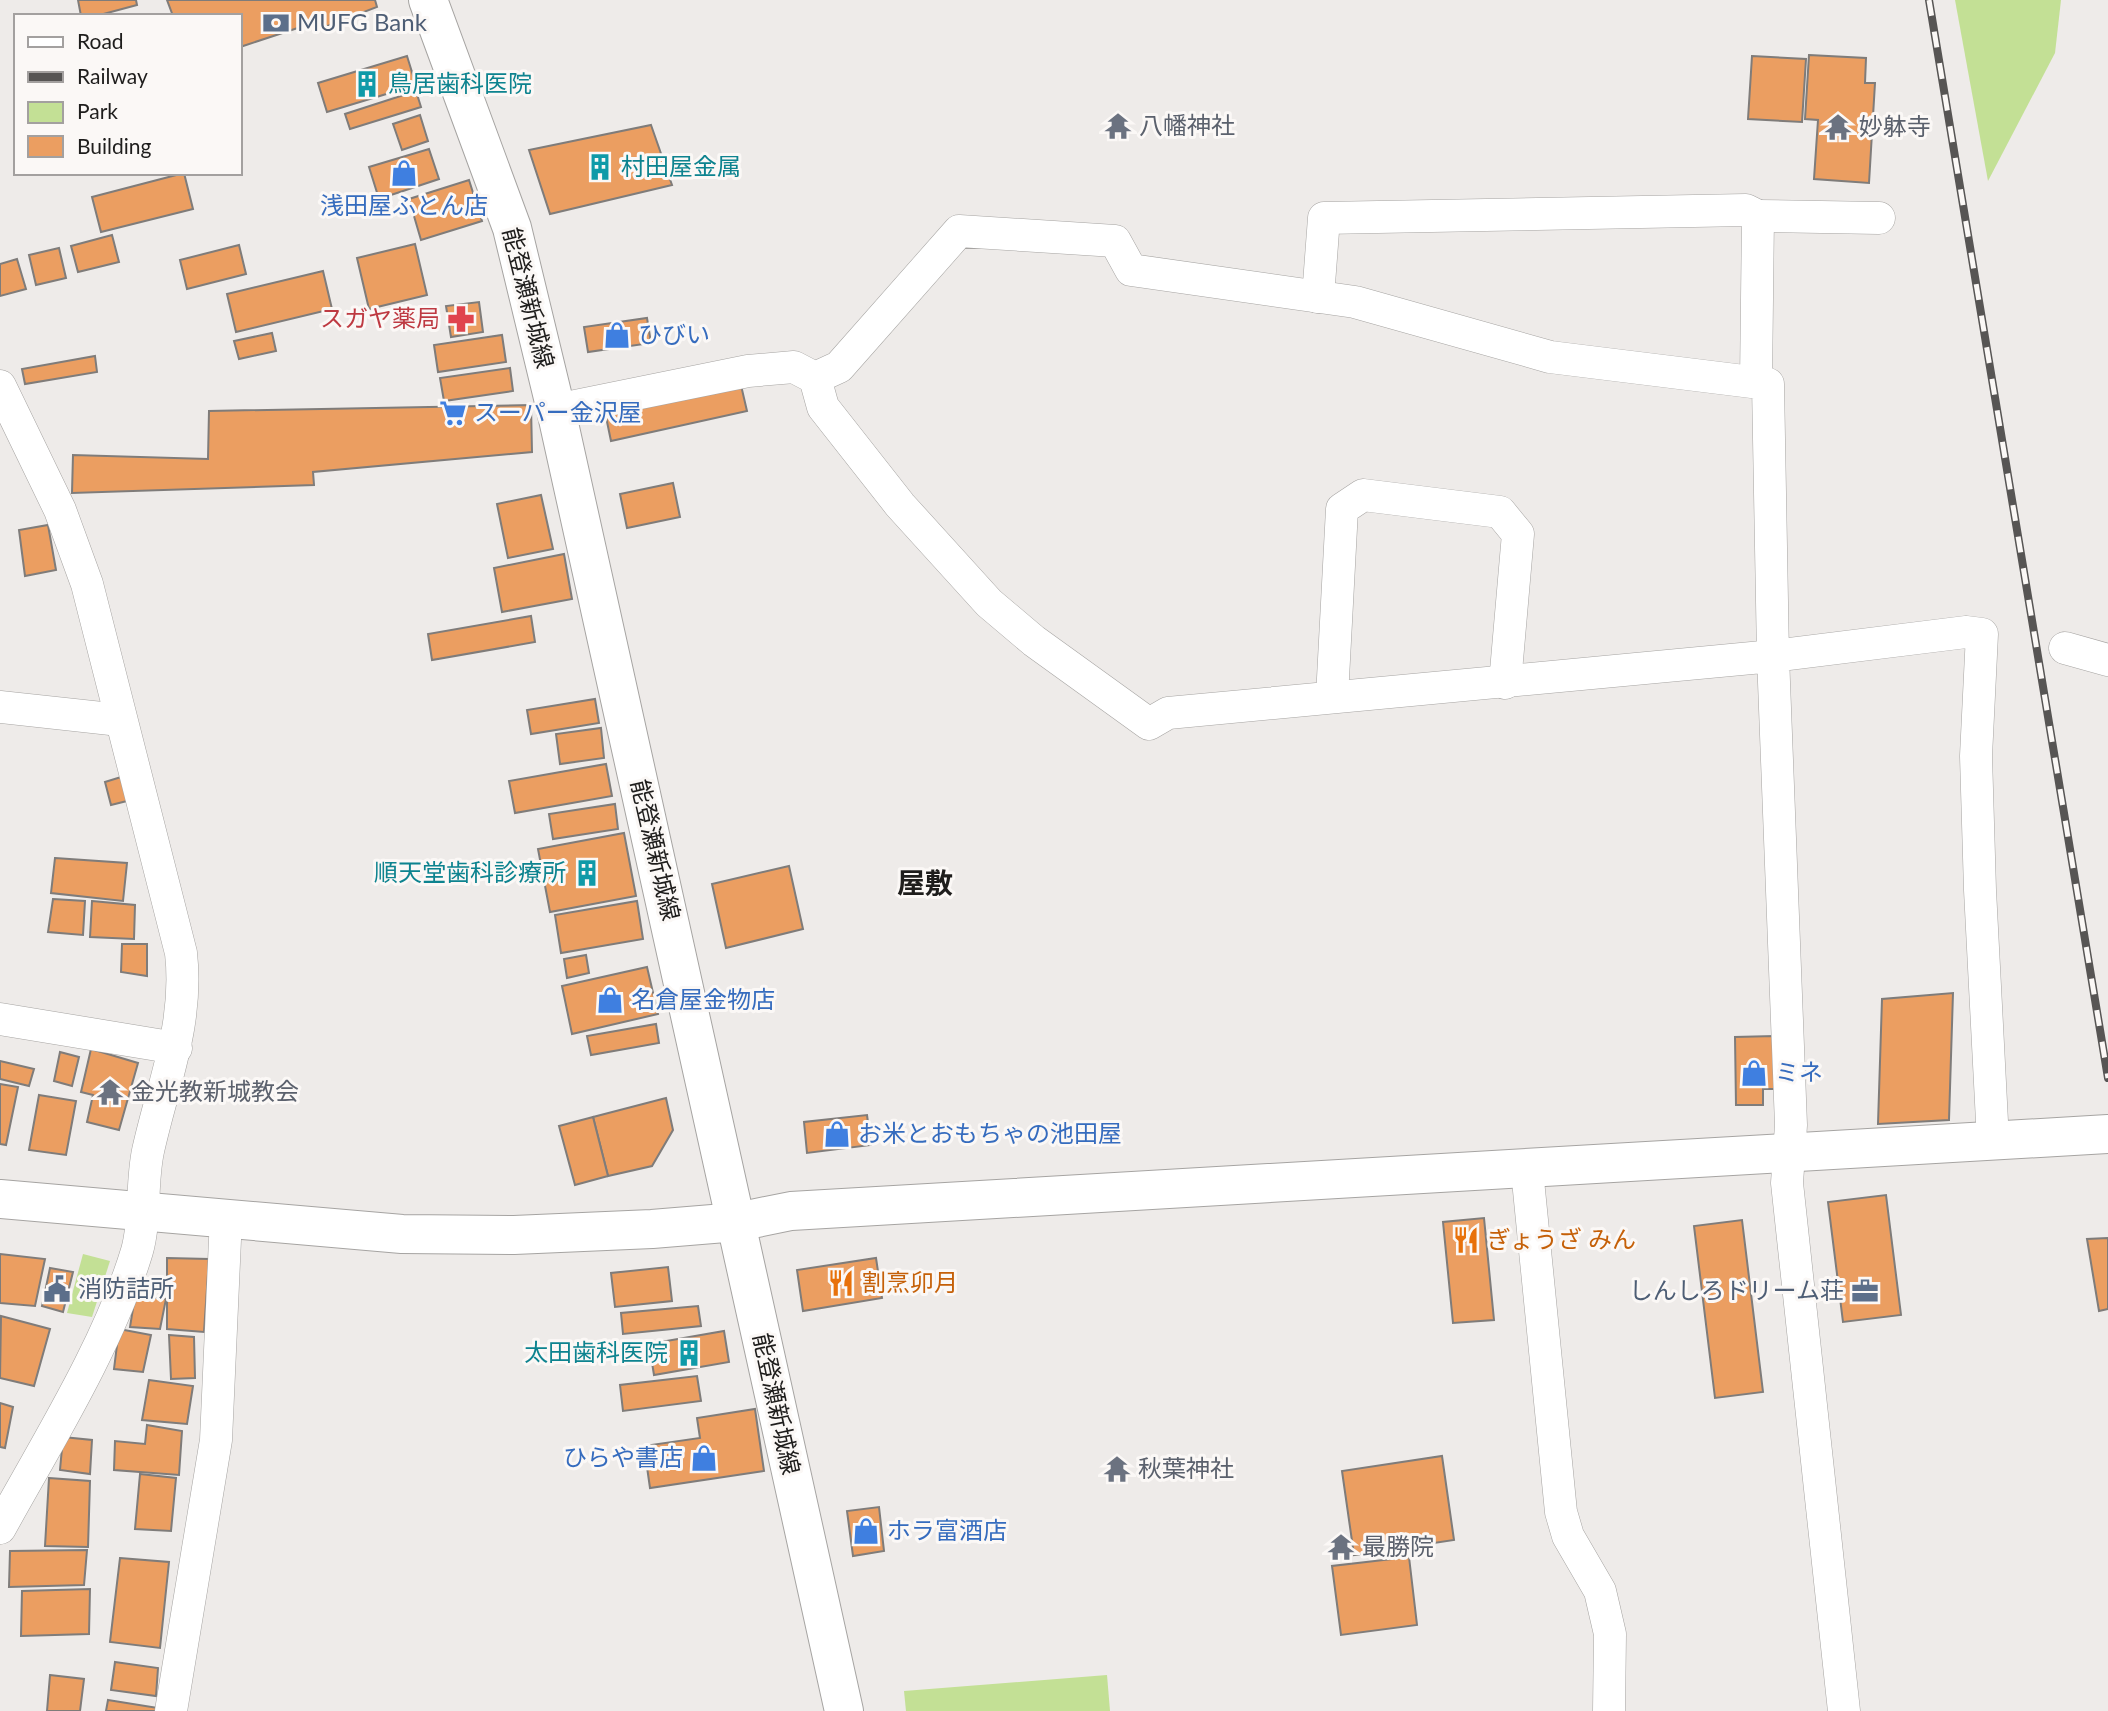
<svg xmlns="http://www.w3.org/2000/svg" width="2108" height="1711" font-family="Lato,'Noto Sans JP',sans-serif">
  <rect width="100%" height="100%" fill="#eeebe9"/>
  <g fill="#c3e095">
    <path d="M1955,0H2061L2055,53L1988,181Z"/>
    <path d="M83,1254L110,1261L92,1317L67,1313Z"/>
    <path d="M1107,1675L1110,1711H906L904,1691Z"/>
  </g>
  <g fill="#eb9e61" stroke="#7f7c7a" stroke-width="2">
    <path d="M78,0H136L137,5L96,16H81Z"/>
    <path d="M167,0H375L377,7L325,27L322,20L240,47V16H173Z"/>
    <path d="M1809,55L1866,58L1865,83H1875L1869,183L1814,179L1818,120L1805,119Z"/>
    <path d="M407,56L416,85L327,112L318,83Z"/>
    <path d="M1752,56L1806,59L1802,122L1748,119Z"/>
    <path d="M416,91L421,107L350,129L345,114Z"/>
    <path d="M420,115L428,141L402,150L393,124Z"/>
    <path d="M651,125L672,185L550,214L529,150Z"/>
    <path d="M429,149L439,179L379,199L369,167Z"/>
    <path d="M184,173L193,209L101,232L92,197Z"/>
    <path d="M469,180L482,221L421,240L409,199Z"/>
    <path d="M112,235L119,262L78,272L71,246Z"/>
    <path d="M415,244L427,295L369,309L357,258Z"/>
    <path d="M239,245L246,274L187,289L180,260Z"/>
    <path d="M59,248L66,278L36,285L29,255Z"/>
    <path d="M17,259L26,289L0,296V264Z"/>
    <path d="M323,271L332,309L236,332L227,294Z"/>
    <path d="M479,302L483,332L451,337L446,306Z"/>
    <path d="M647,318L651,343L588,352L584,327Z"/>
    <path d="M272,333L276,351L239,359L234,341Z"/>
    <path d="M502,335L506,362L438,372L434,345Z"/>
    <path d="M95,356L97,372L25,384L22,369Z"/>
    <path d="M510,368L513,391L444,401L440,378Z"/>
    <path d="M740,381L747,411L611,441L605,412Z"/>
    <path d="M531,405L532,452L313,472L314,485L72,493L73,455L208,459L209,411Z"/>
    <path d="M673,483L680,517L627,528L620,494Z"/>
    <path d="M541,495L553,549L508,558L497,504Z"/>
    <path d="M48,525L56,570L25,576L19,530Z"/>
    <path d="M564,554L572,599L502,612L494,568Z"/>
    <path d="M531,616L535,642L432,660L428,634Z"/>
    <path d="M595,699L599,723L531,734L527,710Z"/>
    <path d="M601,728L604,758L560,764L556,734Z"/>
    <path d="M606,764L612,796L515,813L509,781Z"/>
    <path d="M121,777L127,801L111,805L105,782Z"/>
    <path d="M615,804L618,829L553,839L549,814Z"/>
    <path d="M624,833L636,896L550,912L538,849Z"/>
    <path d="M55,858L127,863L123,901L51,893Z"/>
    <path d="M789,866L803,929L726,948L712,884Z"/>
    <path d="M53,899L85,901L83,935L48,932Z"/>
    <path d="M92,901L135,905L134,939L90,937Z"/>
    <path d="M637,901L643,939L561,953L555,915Z"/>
    <path d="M122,944H147V976L121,972Z"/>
    <path d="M586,955L589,973L567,978L564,959Z"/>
    <path d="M647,967L658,1014L572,1034L562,986Z"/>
    <path d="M1953,993L1949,1120L1878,1124L1882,999Z"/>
    <path d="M656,1024L659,1043L591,1055L587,1036Z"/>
    <path d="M1774,1036L1775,1089H1763V1105H1736L1735,1037Z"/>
    <path d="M91,1049L138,1063L119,1130L87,1122L93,1095L81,1092Z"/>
    <path d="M60,1052L79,1057L72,1086L54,1081Z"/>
    <path d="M0,1061L34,1069L29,1086L0,1079Z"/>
    <path d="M0,1084L18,1087L6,1145L0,1144Z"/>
    <path d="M39,1095L76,1101L66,1155L29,1150Z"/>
    <path d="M666,1098L673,1130L652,1166L608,1176L593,1117Z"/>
    <path d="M867,1115L871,1145L807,1153L804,1122Z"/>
    <path d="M593,1117L608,1176L575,1185L559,1126Z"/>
    <path d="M1886,1195L1901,1315L1843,1322L1828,1202Z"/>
    <path d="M1484,1218L1494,1320L1453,1323L1443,1222Z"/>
    <path d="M1742,1220L1763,1392L1715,1398L1694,1226Z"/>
    <path d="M2108,1238V1309L2099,1311L2087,1239Z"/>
    <path d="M0,1254L45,1259L35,1306L0,1303Z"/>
    <path d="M167,1258L209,1259L204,1332L167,1329Z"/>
    <path d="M876,1258L882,1298L803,1311L797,1270Z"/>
    <path d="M668,1267L672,1301L615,1307L611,1273Z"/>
    <path d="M50,1268L73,1272L63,1312L42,1306Z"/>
    <path d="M135,1296L166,1299L160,1329L130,1327Z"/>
    <path d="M698,1306L701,1326L623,1334L621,1313Z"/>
    <path d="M1,1316L50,1329L34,1386L0,1378Z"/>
    <path d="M119,1329L151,1335L143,1372L114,1369Z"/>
    <path d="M724,1331L729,1362L654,1375L649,1344Z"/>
    <path d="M169,1335L194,1337L195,1378L171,1379Z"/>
    <path d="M697,1376L701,1401L623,1411L620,1385Z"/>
    <path d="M149,1380L193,1386L187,1424L142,1420Z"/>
    <path d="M0,1403L13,1407L5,1448L0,1447Z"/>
    <path d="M755,1409L764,1471L650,1488L644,1446L700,1438L697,1418Z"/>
    <path d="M147,1425L182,1431L179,1475L114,1470L115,1441L145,1444Z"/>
    <path d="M63,1437L92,1440L90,1474L60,1470Z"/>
    <path d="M1442,1456L1454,1540L1354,1555L1342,1471Z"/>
    <path d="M140,1474L176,1478L171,1531L135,1529Z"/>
    <path d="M49,1478L90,1481L88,1547L45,1546Z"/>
    <path d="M879,1507L884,1551L853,1556L847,1511Z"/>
    <path d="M87,1550L84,1585L9,1587L10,1551Z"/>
    <path d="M1409,1557L1417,1625L1341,1635L1332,1566Z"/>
    <path d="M120,1558L169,1562L160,1648L110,1642Z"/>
    <path d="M90,1589L89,1634L21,1636L22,1591Z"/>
    <path d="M115,1662L158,1668L156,1696L111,1690Z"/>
    <path d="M50,1675L84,1679L80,1711H47Z"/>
    <path d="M108,1700L158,1708L157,1711H106Z"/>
  </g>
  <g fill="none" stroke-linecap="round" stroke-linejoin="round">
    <defs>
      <g id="minor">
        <path d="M1758,216L1879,218"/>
        <path d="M1318,297L1324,218L1746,210L1758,216L1756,382"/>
        <path d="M0,386L60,510L87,584L181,953C189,1024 163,1083 148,1151C141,1184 146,1219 137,1251C109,1344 47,1443 0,1528"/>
        <path d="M556,410L748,371L794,367L815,378"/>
        <path d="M2065,648L2108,660"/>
        <path d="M1332,697L1342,509L1363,495L1500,512L1518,534L1505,683"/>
        <path d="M0,707L120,720"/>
        <path d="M0,1019L176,1048"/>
        <path d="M1527,1170L1561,1512L1568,1536L1600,1591L1610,1634L1609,1711"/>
        <path d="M171,1711L216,1440L226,1217"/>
        <path d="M1844,1711L1787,1183L1791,1125L1773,656L1768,384L1550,357L1355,302L1131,270L1115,241L959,231L839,367L815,378L823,407L900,505L989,603L1034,641L1149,724L1168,713L1773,656L1966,632L1982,634L1976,756L1980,890L1993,1141"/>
      </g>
      <path id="tertiary" d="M0,1199L402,1234L514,1235L652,1229L737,1222L791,1211L2108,1134"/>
      <path id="secondary" d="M428,0L512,228L556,410L844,1711"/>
    </defs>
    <use href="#minor" stroke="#a6a4a2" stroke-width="33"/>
    <use href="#tertiary" stroke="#a6a4a2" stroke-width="40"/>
    <use href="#secondary" stroke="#a6a4a2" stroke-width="40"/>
    <use href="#minor" stroke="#fff" stroke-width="32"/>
    <use href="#tertiary" stroke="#fff" stroke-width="38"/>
    <use href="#secondary" stroke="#fff" stroke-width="38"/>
    <defs>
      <path id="rail" d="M1929,0L2108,1078"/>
    </defs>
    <use href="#rail" stroke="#575554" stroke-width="8"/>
    <use href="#rail" stroke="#fbf8f6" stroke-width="5" stroke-dasharray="16" stroke-linecap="butt"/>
  </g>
  <defs>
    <symbol id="bank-bare" viewBox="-9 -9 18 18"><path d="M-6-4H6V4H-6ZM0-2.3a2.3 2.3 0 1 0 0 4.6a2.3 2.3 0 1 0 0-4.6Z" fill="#5c6f8a" stroke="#fbf8f6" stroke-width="2.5" paint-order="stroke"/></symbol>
    <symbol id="building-bare" viewBox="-9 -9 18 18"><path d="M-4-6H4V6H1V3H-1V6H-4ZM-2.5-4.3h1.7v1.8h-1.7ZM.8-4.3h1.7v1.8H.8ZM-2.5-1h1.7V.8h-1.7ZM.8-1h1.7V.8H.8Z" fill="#0f9aa8" stroke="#fbf8f6" stroke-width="2.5" paint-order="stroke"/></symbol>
    <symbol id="temple-bare" viewBox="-9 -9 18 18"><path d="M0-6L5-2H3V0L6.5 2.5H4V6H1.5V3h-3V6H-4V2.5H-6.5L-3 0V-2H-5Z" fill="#6b7280" stroke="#fbf8f6" stroke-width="2.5" paint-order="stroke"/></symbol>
    <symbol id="shop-bare" viewBox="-9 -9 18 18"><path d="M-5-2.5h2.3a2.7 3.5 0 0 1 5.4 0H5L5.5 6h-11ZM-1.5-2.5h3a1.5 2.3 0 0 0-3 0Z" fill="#3f7fe0" stroke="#fbf8f6" stroke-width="2.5" paint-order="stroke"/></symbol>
    <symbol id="pharmacy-bare" viewBox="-9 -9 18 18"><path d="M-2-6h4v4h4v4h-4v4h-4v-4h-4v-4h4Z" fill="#e0444e" stroke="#fbf8f6" stroke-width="2.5" paint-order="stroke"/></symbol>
    <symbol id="supermarket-bare" viewBox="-9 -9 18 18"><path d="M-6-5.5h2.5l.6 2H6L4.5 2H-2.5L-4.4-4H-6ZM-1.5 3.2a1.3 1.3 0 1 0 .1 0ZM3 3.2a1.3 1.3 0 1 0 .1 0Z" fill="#3f7fe0" stroke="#fbf8f6" stroke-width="2.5" paint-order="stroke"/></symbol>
    <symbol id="restaurant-bare" viewBox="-9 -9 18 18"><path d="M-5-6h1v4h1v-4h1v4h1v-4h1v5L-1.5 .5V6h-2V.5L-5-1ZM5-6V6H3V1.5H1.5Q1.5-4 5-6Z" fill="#e8710a" stroke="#fbf8f6" stroke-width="2.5" paint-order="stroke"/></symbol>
    <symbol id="civic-bare" viewBox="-9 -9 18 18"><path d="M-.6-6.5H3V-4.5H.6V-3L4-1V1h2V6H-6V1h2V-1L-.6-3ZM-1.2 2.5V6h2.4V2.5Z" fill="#5c6f8a" stroke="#fbf8f6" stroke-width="2.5" paint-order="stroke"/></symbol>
    <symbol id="office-bare" viewBox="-9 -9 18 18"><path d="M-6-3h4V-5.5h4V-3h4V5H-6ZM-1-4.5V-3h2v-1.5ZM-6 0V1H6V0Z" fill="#5c6f8a" stroke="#fbf8f6" stroke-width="2.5" paint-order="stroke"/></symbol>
  </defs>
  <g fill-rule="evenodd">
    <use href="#bank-bare" x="257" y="4" width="38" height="38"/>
    <use href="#building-bare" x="348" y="65" width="38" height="38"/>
    <use href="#temple-bare" x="1099" y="107" width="38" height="38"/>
    <use href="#temple-bare" x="1819" y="108" width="38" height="38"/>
    <use href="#building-bare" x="581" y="148" width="38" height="38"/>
    <use href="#shop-bare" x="385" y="154" width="38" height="38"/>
    <use href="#pharmacy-bare" x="442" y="300" width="38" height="38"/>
    <use href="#shop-bare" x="598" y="316" width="38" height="38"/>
    <use href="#supermarket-bare" x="434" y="394" width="38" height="38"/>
    <use href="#building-bare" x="568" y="854" width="38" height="38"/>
    <use href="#shop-bare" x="591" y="981" width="38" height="38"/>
    <use href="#shop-bare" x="1735" y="1054" width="38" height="38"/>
    <use href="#temple-bare" x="91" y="1073" width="38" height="38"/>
    <use href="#shop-bare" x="818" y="1115" width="38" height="38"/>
    <use href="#restaurant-bare" x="1447" y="1221" width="38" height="38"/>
    <use href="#restaurant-bare" x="822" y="1264" width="38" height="38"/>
    <use href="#civic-bare" x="38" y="1270" width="38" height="38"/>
    <use href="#office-bare" x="1846" y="1272" width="38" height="38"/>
    <use href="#building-bare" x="670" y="1334" width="38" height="38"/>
    <use href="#shop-bare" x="685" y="1439" width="38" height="38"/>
    <use href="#temple-bare" x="1098" y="1450" width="38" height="38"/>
    <use href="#shop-bare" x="847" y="1512" width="38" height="38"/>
    <use href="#temple-bare" x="1322" y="1528" width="38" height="38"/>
  </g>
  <g text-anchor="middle" stroke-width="6" stroke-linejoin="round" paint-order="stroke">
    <g font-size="24" fill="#4e5e75" stroke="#fbf8f6" text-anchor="start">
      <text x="297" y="31">MUFG Bank</text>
      <text x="78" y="1297">消防詰所</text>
      <text x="1844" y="1299" text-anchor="end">しんしろドリーム荘</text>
    </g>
    <g font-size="24" fill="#0d838f" stroke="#fbf8f6" text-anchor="start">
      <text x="388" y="92">鳥居歯科医院</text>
      <text x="621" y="175">村田屋金属</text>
      <text x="566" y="881" text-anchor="end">順天堂歯科診療所</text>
      <text x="668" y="1361" text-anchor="end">太田歯科医院</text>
    </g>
    <g font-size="24" fill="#5b616d" stroke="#fbf8f6" text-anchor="start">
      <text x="1139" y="134">八幡神社</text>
      <text x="1859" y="135">妙躰寺</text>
      <text x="131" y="1100">金光教新城教会</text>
      <text x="1138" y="1477">秋葉神社</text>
      <text x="1362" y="1555">最勝院</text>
    </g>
    <g font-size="24" fill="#366cbe" stroke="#fbf8f6" text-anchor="start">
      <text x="404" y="214" text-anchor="middle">浅田屋ふとん店</text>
      <text x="638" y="343">ひびい</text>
      <text x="474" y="421">スーパー金沢屋</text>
      <text x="631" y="1008">名倉屋金物店</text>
      <text x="1775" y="1081">ミネ</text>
      <text x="858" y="1142">お米とおもちゃの池田屋</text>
      <text x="683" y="1466" text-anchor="end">ひらや書店</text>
      <text x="887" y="1539">ホラ富酒店</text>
    </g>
    <g font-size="24" fill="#1e1d1c" stroke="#fbf8f6">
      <text transform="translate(528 298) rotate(76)" y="8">能登瀬新城線</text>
      <text transform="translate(655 850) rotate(77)" y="8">能登瀬新城線</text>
      <text transform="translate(776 1404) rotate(78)" y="8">能登瀬新城線</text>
    </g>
    <g font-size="24" fill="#be3a42" stroke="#fbf8f6" text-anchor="end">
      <text x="440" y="327">スガヤ薬局</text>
    </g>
    <g font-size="24" fill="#c56008" stroke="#fbf8f6" text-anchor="start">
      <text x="1487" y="1248">ぎょうざ みん</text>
      <text x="862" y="1291">割烹卯月</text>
    </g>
    <g font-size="28" font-weight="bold" fill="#1e1d1c" stroke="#fbf8f6">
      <text x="925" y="893">屋敷</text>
    </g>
  </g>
  <rect x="14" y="14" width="228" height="161" fill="#fbf8f6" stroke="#a3a09f" stroke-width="2"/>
  <rect x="28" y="37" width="35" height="10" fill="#ffffff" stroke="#a3a09f" stroke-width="2"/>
  <text x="77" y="49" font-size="21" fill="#1e1d1c">Road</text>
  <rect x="28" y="72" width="35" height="10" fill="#575554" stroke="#a3a09f" stroke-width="2"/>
  <text x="77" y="84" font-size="21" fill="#1e1d1c">Railway</text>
  <rect x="28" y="102" width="35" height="21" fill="#c3e095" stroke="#a3a09f" stroke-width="2"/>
  <text x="77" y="119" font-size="21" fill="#1e1d1c">Park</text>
  <rect x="28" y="136" width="35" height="21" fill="#eb9e61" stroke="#a3a09f" stroke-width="2"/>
  <text x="77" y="154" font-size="21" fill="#1e1d1c">Building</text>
</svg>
